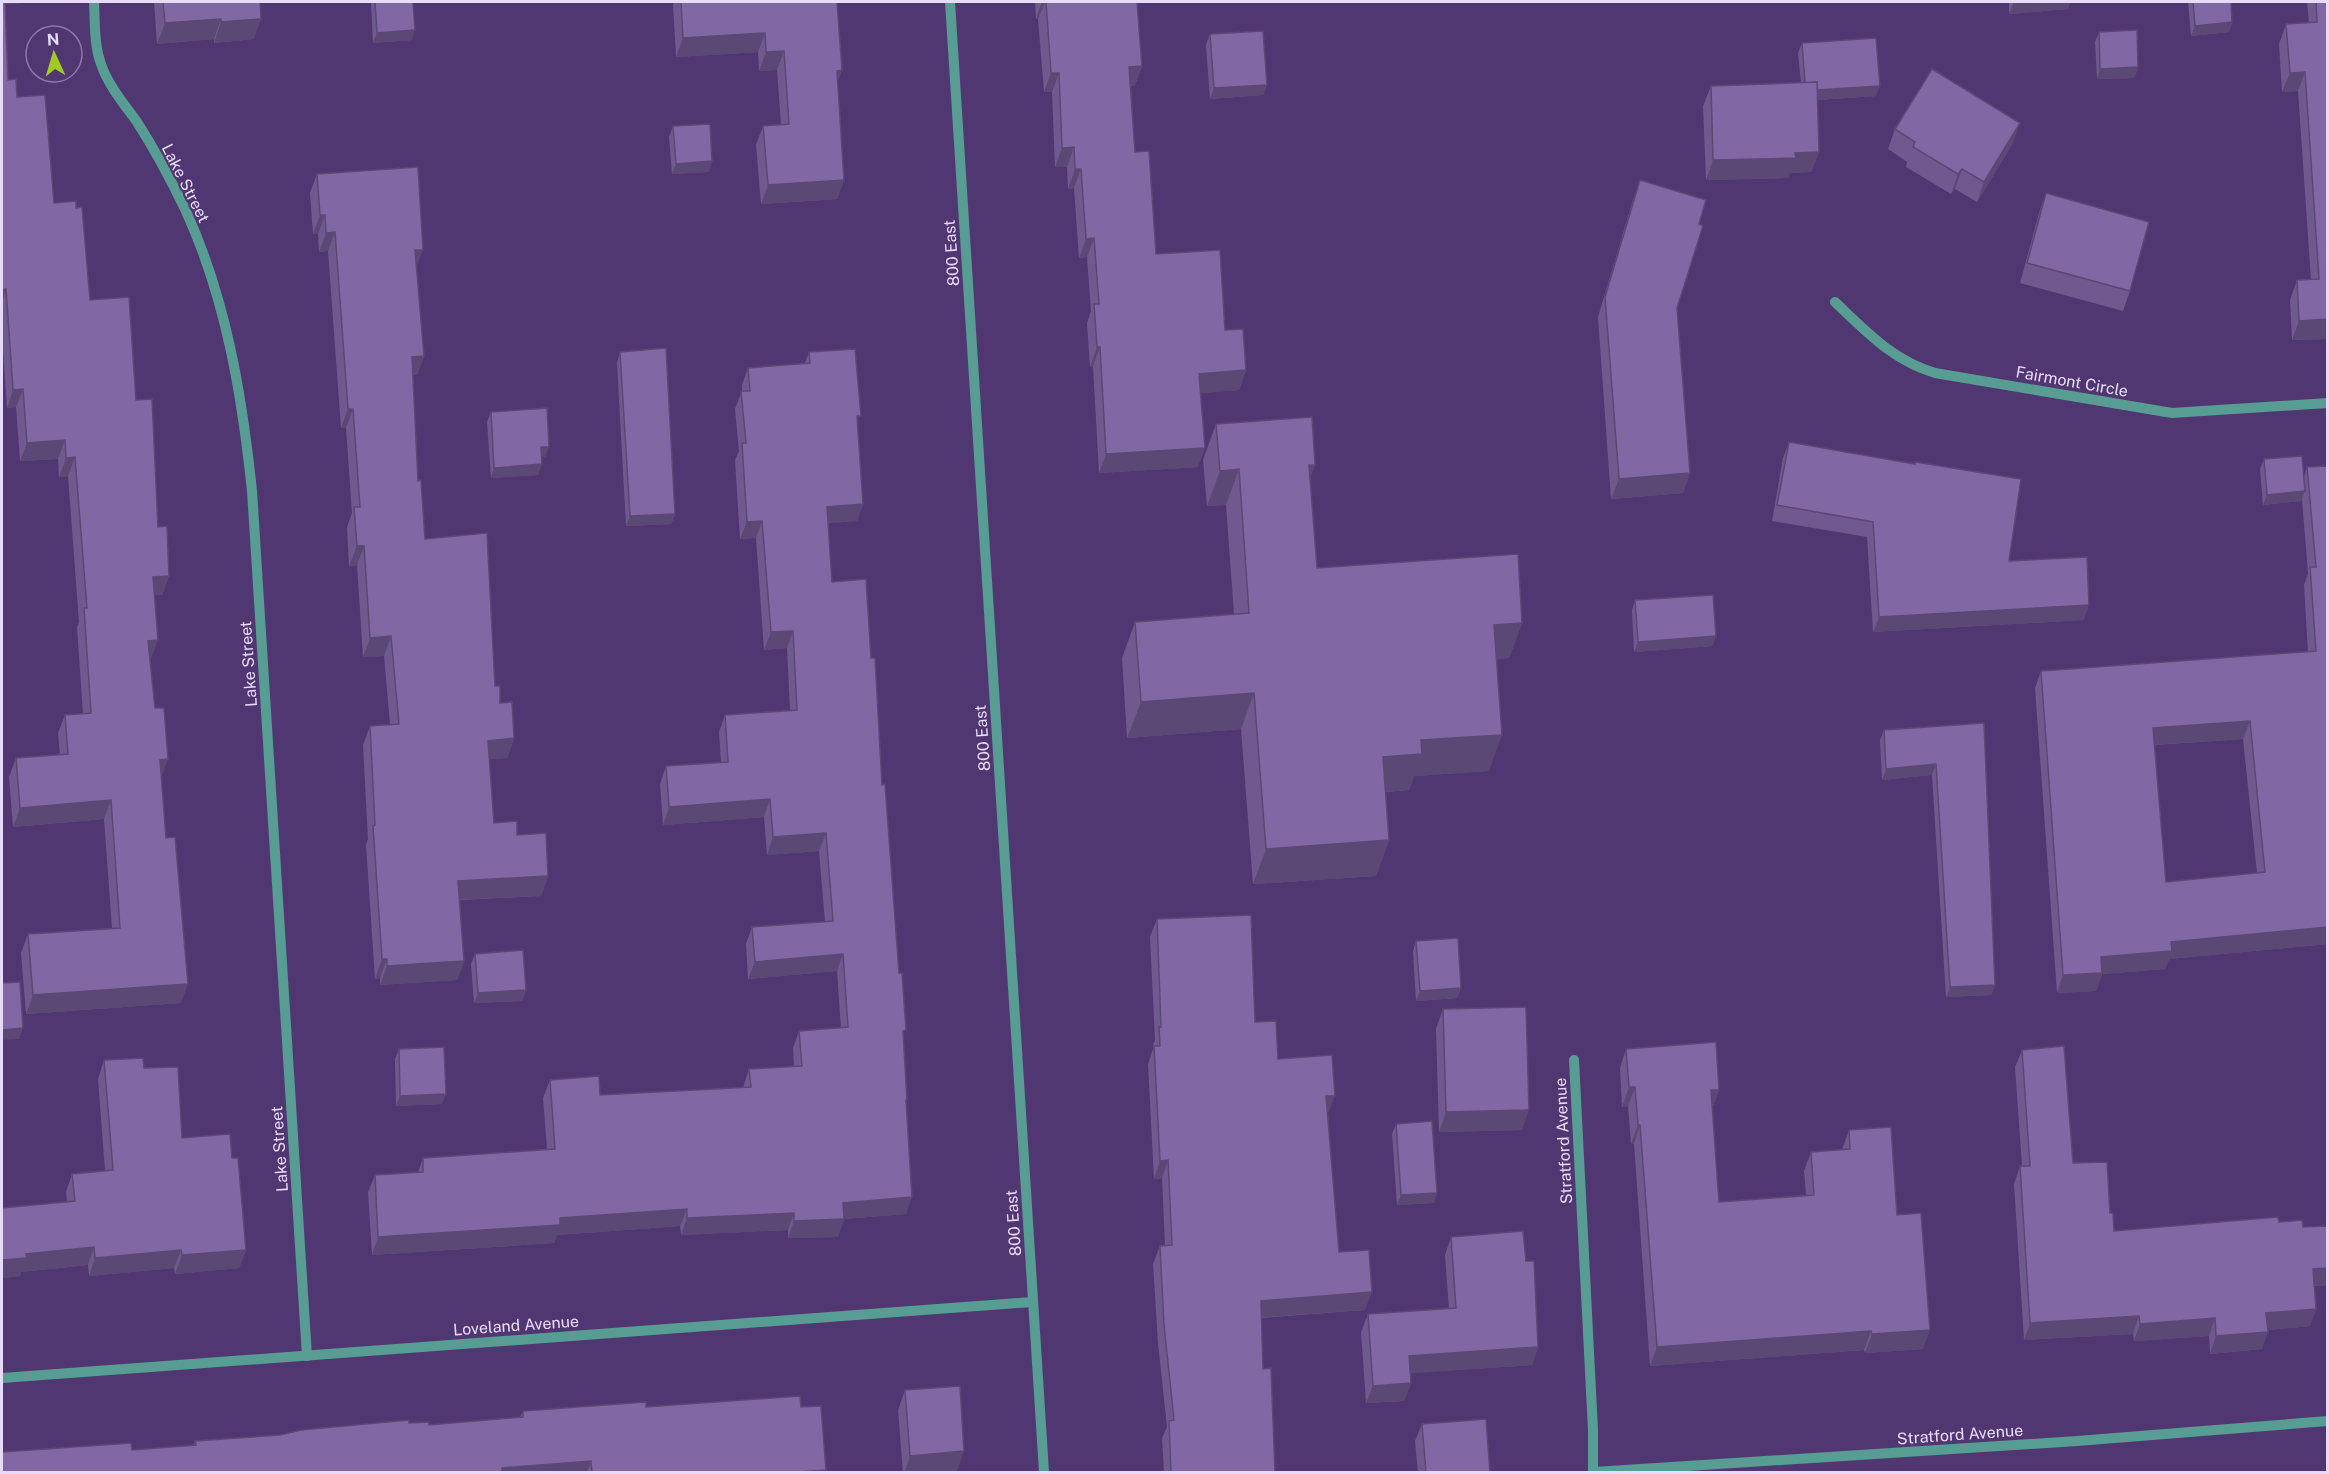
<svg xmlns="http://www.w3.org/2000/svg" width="2329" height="1474" font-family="'Public Sans',sans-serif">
  <rect width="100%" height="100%" fill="#513771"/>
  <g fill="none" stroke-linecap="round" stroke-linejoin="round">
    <g stroke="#589d93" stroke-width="10">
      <path d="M94,2C95,22 94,45 101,64C108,85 124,104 137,122C155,150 171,180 185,209C226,298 242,395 252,491L307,1356"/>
      <path d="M950,2L1044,1472"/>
      <path d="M1835,302C1867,332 1892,360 1935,373L2172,413L2328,403"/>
      <path d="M1574,1060L1593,1430V1472"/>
      <path d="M2,1378L1033,1302"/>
      <path d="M1594,1472L2077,1441L2328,1421"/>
    </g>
  </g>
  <g fill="#70598e" fill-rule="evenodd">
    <path d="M2,2L22,3L5,4L8,80L17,97L54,203L90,300L136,400L158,527L169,576L162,595H154L150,659L181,1003L26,1014L21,953L28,934L112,928L104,819L13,827L9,777L16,758L60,755L58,733L65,715L83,714L77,627L79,622L68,476L59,477L58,459L20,461L16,407L7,408L2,335Z"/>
    <path d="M154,2H260L254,39L214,43V39L157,44Z"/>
    <path d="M371,2H413L412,40L373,43Z"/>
    <path d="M674,2H837L842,70L837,82L844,180L837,199L761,204L756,145L763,126L781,124L777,70L759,71L758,52L676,57L673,5Z"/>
    <path d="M1035,2H1137L1142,66L1135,85L1131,86L1135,152L1156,254L1225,330L1246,370L1239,390L1200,393L1198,467L1099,473L1093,366L1090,367L1087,323L1091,311L1087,257L1079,258L1074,188L1068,189L1067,167H1055L1052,92H1044L1038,19H1036Z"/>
    <path d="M2009,2H2070L2068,9L2009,14Z"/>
    <path d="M2188,2H2231L2232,22L2229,32L2191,36Z"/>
    <path d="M2307,2H2328V339L2292,340L2290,300L2297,280H2311L2298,91L2282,92L2279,44L2286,24L2309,23Z"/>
    <path d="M2099,32L2135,78L2097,79L2095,42Z"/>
    <path d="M1210,34L1267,85L1263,95L1210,99L1206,45Z"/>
    <path d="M1802,43L1876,96L1817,100L1819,152L1811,172L1790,173L1788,178L1706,180L1703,106L1711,86L1801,83L1798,53Z"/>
    <path d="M673,126L709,172L672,174L669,137Z"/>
    <path d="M1895,129L2013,143L1977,202L1955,189L1951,194L1906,167L1907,162L1888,149Z"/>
    <path d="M317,174L416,267L424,356L417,375H413L418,481L425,539L495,686L500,703L514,738L507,758L489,759L494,823L517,835L548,876L541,896L460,900L464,961L457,980L380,985V978L375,979L366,845L368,839L363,745L370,726L390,724L384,656L363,657L357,565L349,566L347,527L352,513L346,428H341L328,251L319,252L318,234H313L310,193Z"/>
    <path d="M1640,180L1699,224L1677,308L1690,473L1683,493L1611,499L1598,317L1633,200Z"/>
    <path d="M2046,193L2130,291L2123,311L2020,283L2039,213Z"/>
    <path d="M620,352L675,514L671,524L626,526L617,363Z"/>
    <path d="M809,352L857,425L863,504L857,521L828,523L832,582L871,658L903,1038L907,1100L906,1103V1214L844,1219L838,1237L788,1238V1230L681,1235L680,1226L557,1235L554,1243L372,1255L368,1192L375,1175L418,1172L423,1158L547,1149L543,1098L550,1080L600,1095L743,1088L749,1069L794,1066L793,1048L799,1031L841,1028L837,971L748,979L746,944L752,927L825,922L819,851L767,855L764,817L663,825L660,784L666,766L721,762L719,732L725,715L790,710L787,648L764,650L756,538L740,539L735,460L739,451L735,409L742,391V385L748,368L805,363Z"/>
    <path d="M491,412L545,457H541L538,475L491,478L487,422Z"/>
    <path d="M1216,424L1315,465L1310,478L1317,568L1522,623L1509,658L1496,659L1489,771L1414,776L1409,790L1386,792L1389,840L1376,876L1253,884L1241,729L1127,738L1122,658L1135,622L1234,614L1226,505L1207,506L1203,460Z"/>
    <path d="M1789,442L2009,561L2084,620L1873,632L1867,537L1772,521L1783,458Z"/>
    <path d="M2264,459L2304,477L2307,467L2328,466V944L2169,959L2165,969L2102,974L2096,991L2057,993L2035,688L2041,671L2308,652L2304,585L2308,573L2302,499L2301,501L2263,505L2260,469ZM2243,739L2257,873L2166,882L2154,745Z"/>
    <path d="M1635,600L1716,636L1712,646L1634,652L1632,610Z"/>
    <path d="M1984,723L1995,985L1991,995L1946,997L1932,775L1882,780L1880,740L1884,730Z"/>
    <path d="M1157,919L1255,1022L1278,1059L1328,1114L1339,1252L1365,1310L1261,1318L1263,1369L1275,1473H1164L1162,1438L1167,1427L1158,1343L1153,1264L1160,1246H1165L1162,1178L1154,1179L1148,1064L1153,1049V1045L1155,1040L1150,937Z"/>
    <path d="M1416,941L1461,988L1457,998L1416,1001L1413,951Z"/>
    <path d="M475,954L526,990L522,1001L474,1003L471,964Z"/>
    <path d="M1443,1009L1522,1130L1439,1132L1436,1029Z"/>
    <path d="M399,1049L442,1104L396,1106L395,1059Z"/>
    <path d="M1626,1049L1719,1090L1712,1109L1719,1202L1806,1195L1804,1171L1811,1152L1842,1150L1849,1130L1897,1215L1923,1349L1865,1353L1864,1350L1650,1366L1634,1144H1631L1628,1106L1622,1107L1620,1068Z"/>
    <path d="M2022,1050L2073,1163L2110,1213L2114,1231L2279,1222L2303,1227L2328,1226V1285L2314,1286L2316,1309L2310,1326L2268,1330L2262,1349L2210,1354L2209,1336L2134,1341L2133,1334L2024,1340L2014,1184L2020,1166H2022L2015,1067Z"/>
    <path d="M104,1060L144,1068L182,1138L232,1158L246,1250L239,1268L175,1274L174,1268L89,1276L88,1265L21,1272L20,1276L2,1278L67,1202L66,1192L72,1174L105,1171L98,1079Z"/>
    <path d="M1396,1124L1434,1203L1397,1205L1392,1134Z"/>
    <path d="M1451,1237L1526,1261L1538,1347L1532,1365L1410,1373L1411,1383L1404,1401L1366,1403L1361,1332L1368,1314L1449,1309L1445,1255Z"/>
    <path d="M905,1390L957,1471L942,1473H903L898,1410Z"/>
    <path d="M646,1407H801L826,1470L825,1473H2L132,1450L194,1445L195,1441L280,1435L409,1423L429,1425L520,1417L523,1411Z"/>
    <path d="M1422,1424L1490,1473H1418L1415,1441Z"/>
  </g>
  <g fill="#5b4874">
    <path d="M2,2H23L22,3L2,4Z"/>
    <path d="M1042,2H1045L1038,19H1036Z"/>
    <path d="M2014,2H2070L2068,9L2009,14Z"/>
    <path d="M221,19L214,39L157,44L165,23Z"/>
    <path d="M261,19L254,39L214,43L221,22Z"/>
    <path d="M2232,22L2229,32L2191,36L2195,26Z"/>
    <path d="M415,30L412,40L373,43L377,33Z"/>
    <path d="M765,33L758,52L676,57L683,38Z"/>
    <path d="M784,51L777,70L759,71L766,52Z"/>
    <path d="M1142,66L1135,85L1122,86L1129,67Z"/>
    <path d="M2138,67L2135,78L2097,79L2100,69Z"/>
    <path d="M842,70L835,89L837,71Z"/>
    <path d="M2305,72L2298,91L2282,92L2290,73Z"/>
    <path d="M1051,73H1059L1052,92H1044Z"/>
    <path d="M1267,85L1263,95L1210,99L1214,88Z"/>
    <path d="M1880,86L1876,96L1802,101L1806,91Z"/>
    <path d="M2020,123L2013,143L1977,202L1984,182Z"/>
    <path d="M1074,147L1067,167H1055L1062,148Z"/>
    <path d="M1819,152L1811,172L1790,173L1788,178L1706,180L1713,160L1795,153Z"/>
    <path d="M712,161L709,172L672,174L676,164Z"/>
    <path d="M1075,169H1081L1074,188L1068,189Z"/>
    <path d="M1962,169L1955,189L1951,194L1958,174Z"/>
    <path d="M844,180L837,199L761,204L768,185Z"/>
    <path d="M320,215H325L318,234H313Z"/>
    <path d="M335,232L328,251L319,252L326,233Z"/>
    <path d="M1094,238L1087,257L1079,258L1086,239Z"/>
    <path d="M415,250H423L416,269Z"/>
    <path d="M6,289L2,303V290Z"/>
    <path d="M2328,319V339L2292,340L2299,321Z"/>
    <path d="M1097,347H1100L1093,366L1090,367Z"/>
    <path d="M424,356L417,375L405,376L412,357Z"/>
    <path d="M1246,370L1239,390L1192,394L1199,374Z"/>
    <path d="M23,389L16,407L7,408L13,390Z"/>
    <path d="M348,409H353L346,428H341Z"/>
    <path d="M65,440L58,459L20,461L27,443Z"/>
    <path d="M541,447H549L545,457L537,458Z"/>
    <path d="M1205,448L1198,467L1099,473L1106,454Z"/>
    <path d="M75,457L68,476L59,477L66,458Z"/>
    <path d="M542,464L538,475L491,478L494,468Z"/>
    <path d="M1309,465H1315L1302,501Z"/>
    <path d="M1239,469L1226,505L1207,506L1220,471Z"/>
    <path d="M1690,473L1683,493L1611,499L1619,479Z"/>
    <path d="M2305,491L2301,501L2263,505L2267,495Z"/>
    <path d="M863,504L857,521L820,524L827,507Z"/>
    <path d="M675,514L671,524L626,526L630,516Z"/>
    <path d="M762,521L756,538L740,539L747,522Z"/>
    <path d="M357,546H364L357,565L349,566Z"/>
    <path d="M169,576L162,595H146L153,577Z"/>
    <path d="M2089,605L2084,620L1873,632L1879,617Z"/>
    <path d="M1522,623L1509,658L1481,660L1494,625Z"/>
    <path d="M793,631L787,648L764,650L771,632Z"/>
    <path d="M391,636L384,656L363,657L370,638Z"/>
    <path d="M1716,636L1712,646L1634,652L1638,642Z"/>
    <path d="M158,640L151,659L142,660L148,641Z"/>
    <path d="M1254,693L1241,729L1127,738L1141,702Z"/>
    <path d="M2250,721L2243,739L2147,745L2153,728Z"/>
    <path d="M1502,735L1489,771L1414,776L1409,790L1370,793L1383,757L1421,740Z"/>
    <path d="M514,738L507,758L481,760L488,741Z"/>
    <path d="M168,759L161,778L160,760Z"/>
    <path d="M1936,764L1932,775L1882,780L1886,769Z"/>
    <path d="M770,799L764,817L663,825L669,807Z"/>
    <path d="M111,800L104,819L13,827L20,808Z"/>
    <path d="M826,833L819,851L767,855L773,837Z"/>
    <path d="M1389,840L1376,876L1253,884L1266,849Z"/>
    <path d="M548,876L541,896L451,900L458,881Z"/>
    <path d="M2328,927V944L2169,959L2165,969L2102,974L2096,991L2057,993L2063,975L2101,957L2171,942Z"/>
    <path d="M843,954L837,971L748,979L755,962Z"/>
    <path d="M382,959H387L380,978L375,979Z"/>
    <path d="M464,961L457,980L380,985L387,966Z"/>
    <path d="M188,984L181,1003L26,1014L33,995Z"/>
    <path d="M1995,985L1991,995L1946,997L1950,987Z"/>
    <path d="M1461,988L1457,998L1416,1001L1420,991Z"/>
    <path d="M526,990L522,1001L474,1003L478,993Z"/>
    <path d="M23,1028L19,1039L2,1040V1030Z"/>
    <path d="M1629,1087H1635L1628,1106L1622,1107Z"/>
    <path d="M1711,1090H1719L1712,1109Z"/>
    <path d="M446,1094L442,1104L396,1106L400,1096Z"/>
    <path d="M1326,1096H1335L1328,1114H1320Z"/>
    <path d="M1529,1110L1522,1130L1439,1132L1446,1112Z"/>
    <path d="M1638,1125H1640L1634,1144H1631Z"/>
    <path d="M1168,1160L1162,1178L1154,1179L1160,1161Z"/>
    <path d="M1437,1193L1434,1203L1397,1205L1401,1195Z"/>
    <path d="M912,1197L906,1214L844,1219L838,1237L788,1238L794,1221L843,1203Z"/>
    <path d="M687,1209L680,1226L557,1235L554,1243L372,1255L378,1237L560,1218Z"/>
    <path d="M794,1213L788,1230L681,1235L687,1218Z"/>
    <path d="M94,1247L88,1265L21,1272L20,1276L2,1278V1260L26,1254Z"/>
    <path d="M181,1250L174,1268L89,1276L95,1258Z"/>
    <path d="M246,1250L239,1268L175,1274L182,1255Z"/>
    <path d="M2328,1268V1285L2307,1286L2313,1269Z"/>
    <path d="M1372,1292L1365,1310L1254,1318L1261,1301Z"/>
    <path d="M2316,1309L2310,1326L2260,1331L2266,1313Z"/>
    <path d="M2139,1316L2133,1334L2024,1340L2030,1323Z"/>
    <path d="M2215,1318L2209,1336L2134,1341L2140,1324Z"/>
    <path d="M1930,1330L1923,1349L1865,1353L1872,1334Z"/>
    <path d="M1871,1331L1864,1350L1650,1366L1657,1347Z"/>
    <path d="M2268,1332L2262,1349L2210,1354L2216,1336Z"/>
    <path d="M1538,1347L1532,1365L1402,1374L1409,1356Z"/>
    <path d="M1411,1383L1404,1401L1366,1403L1373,1386Z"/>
    <path d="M964,1451L957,1471L942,1473H904L910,1456Z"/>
    <path d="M591,1461L587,1473H500L502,1468Z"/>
    <path d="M826,1470L825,1473H784Z"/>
  </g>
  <g fill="#8267a5" stroke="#5b4874" stroke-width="1.5" fill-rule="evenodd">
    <path d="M2,2H5L8,80L16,79L17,97L45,95L54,203L76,201V208L82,207L90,300L129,297L136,400L152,399L158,527L167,526L169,576L153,577L158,640L148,641L155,708H164L168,759L160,760L166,838L175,837L188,984L33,995L28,934L120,928L111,800L20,808L16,758L68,754L65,715L91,713L84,608H87L75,457L66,458L65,440L27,443L23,389L13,390L6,289L2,290Z"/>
    <path d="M163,2H260L261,19L221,22V19L165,23Z"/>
    <path d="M375,2H413L415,30L377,33Z"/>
    <path d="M681,2H837L842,70L837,71L844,180L768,185L763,126L789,124L784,51L766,52L765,33L683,38Z"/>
    <path d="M1046,2H1137L1142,66L1129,67L1135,152L1149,151L1156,254L1220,250L1225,330L1243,329L1246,370L1199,374L1205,448L1106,454L1100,347H1097L1094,304H1099L1094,238L1086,239L1081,169H1075L1074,147L1062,148L1059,73H1051Z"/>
    <path d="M2193,2H2231L2232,22L2195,26Z"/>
    <path d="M2316,2H2328V319L2299,321L2297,280L2319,279L2305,72L2290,73L2286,24L2317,22Z"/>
    <path d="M2137,30L2138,67L2100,69L2099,32Z"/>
    <path d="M1263,31L1267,85L1214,88L1210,34Z"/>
    <path d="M1876,38L1880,86L1817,90V82L1805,83L1802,43Z"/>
    <path d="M1932,69L2020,123L1984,182L1962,169L1958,174L1913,147L1915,142L1895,129Z"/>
    <path d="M1817,82L1819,152L1795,153L1796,158L1713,160L1711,86Z"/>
    <path d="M710,124L712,161L676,164L673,126Z"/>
    <path d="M418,167L423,250H415L424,356L412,357L418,481L421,480L425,539L487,533L495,686H500V703L512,702L514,738L488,741L494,823L517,821V835L546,833L548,876L458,881L464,961L387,966V959H382L373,826L375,825L370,726L399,724L391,636L370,638L364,546H357L354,507H360L353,409H348L335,232L326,233L325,215H320L317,174Z"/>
    <path d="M1640,180L1706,200L1699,224L1703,226L1677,308L1690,473L1619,479L1605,297Z"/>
    <path d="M2046,193L2149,222L2130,291L2027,263Z"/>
    <path d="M666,348L675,514L630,516L620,352Z"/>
    <path d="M855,349L861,416H857L863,504L827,507L832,582L866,579L871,658H875L882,785L885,784L899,973H902L906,1030L903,1031L907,1100H906L912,1197L843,1203L844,1219L794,1221V1213L687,1218V1209L560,1218V1225L378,1237L375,1175L423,1172V1158L555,1149L550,1080L599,1076L600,1095L751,1087L749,1069L802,1066L799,1031L848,1027L843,954L755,962L752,927L833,921L826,833L773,837L770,799L669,807L666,766L728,762L725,715L797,710L793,631L771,632L762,521L747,522L742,443H746L741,391H750L748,368L810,363L809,352Z"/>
    <path d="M547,408L549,447H541L542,464L494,468L491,412Z"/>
    <path d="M1312,417L1315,465H1309L1317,568L1518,554L1522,623L1494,625L1502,735L1421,740L1422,754L1383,757L1389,840L1266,849L1254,693L1141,702L1135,622L1249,613L1239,469L1220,471L1216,424Z"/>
    <path d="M1789,442L1915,464V462L2021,479L2009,561L2087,557L2089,605L1879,617L1873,522L1777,505Z"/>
    <path d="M2302,456L2305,491L2267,495L2264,459Z"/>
    <path d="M2328,466V927L2171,942L2172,951L2101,957L2102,973L2063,975L2041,671L2316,651L2310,567H2316L2307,467ZM2250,721L2265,872L2166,882L2153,728Z"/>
    <path d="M1713,595L1716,636L1638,642L1635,600Z"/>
    <path d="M1984,723L1995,985L1950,987L1936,764L1886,769L1884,730Z"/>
    <path d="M1251,915L1255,1022L1276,1021L1278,1059L1332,1055L1335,1096H1326L1339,1252L1369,1250L1372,1292L1261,1301L1263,1369L1271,1368L1275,1473H1171L1169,1421L1174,1420L1164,1325L1160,1246L1172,1245L1168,1160L1160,1161L1154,1046H1160L1159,1027H1161L1157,919Z"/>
    <path d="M1458,938L1461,988L1420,991L1416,941Z"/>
    <path d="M523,950L526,990L478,993L475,954Z"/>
    <path d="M20,982L23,1028L2,1030V983Z"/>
    <path d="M1526,1007L1529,1110L1446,1112L1443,1009Z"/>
    <path d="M1716,1042L1719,1090H1711L1719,1202L1814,1195L1811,1152L1850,1149L1849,1130L1891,1127L1897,1215L1921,1213L1930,1330L1872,1334L1871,1331L1657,1347L1640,1125H1638L1635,1087H1629L1626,1049Z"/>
    <path d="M2064,1046L2073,1163L2107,1162L2110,1213H2113L2114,1231L2278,1217L2279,1222L2302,1220L2303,1227L2328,1226V1268L2313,1269L2316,1309L2266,1313L2268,1332L2216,1336L2215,1318L2140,1324L2139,1316L2030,1323L2020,1166H2030L2022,1050Z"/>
    <path d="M444,1047L446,1094L400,1096L399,1049Z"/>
    <path d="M143,1058L144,1068L178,1067L182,1138L230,1134L232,1158H238L246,1250L182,1255L181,1250L95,1258L94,1247L26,1254L27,1258L2,1260V1208L75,1201L72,1174L113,1170L104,1060Z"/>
    <path d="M1432,1121L1437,1193L1401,1195L1396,1124Z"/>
    <path d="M1523,1231L1526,1261H1534L1538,1347L1409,1356L1411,1383L1373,1386L1368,1314L1456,1308L1451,1237Z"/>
    <path d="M960,1386L964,1451L910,1456L905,1390Z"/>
    <path d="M800,1396L801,1407L821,1406L826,1470L784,1473H592L591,1461L502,1468V1473H2V1452L131,1443L132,1450L196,1445L195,1441L280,1435L301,1430L409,1420V1423L429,1422V1425L523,1417V1411L646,1402V1407Z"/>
    <path d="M1486,1419L1490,1473H1426L1422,1424Z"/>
  </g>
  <g text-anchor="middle" stroke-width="4.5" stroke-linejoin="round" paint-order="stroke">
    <g font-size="16" fill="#e8dafd" stroke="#513771">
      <text transform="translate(186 183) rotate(63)" y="6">Lake Street</text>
      <text transform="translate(951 253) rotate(-94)" y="6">800 East</text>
      <text transform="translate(2072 381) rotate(10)" y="6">Fairmont Circle</text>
      <text transform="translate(248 664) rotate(-94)" y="6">Lake Street</text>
      <text transform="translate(982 738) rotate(-94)" y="6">800 East</text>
      <text transform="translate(1563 1141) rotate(-93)" y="6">Stratford Avenue</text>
      <text transform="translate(279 1149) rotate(-94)" y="6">Lake Street</text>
      <text transform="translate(1013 1223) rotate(-94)" y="6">800 East</text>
      <text transform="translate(516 1325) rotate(-4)" y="6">Loveland Avenue</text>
      <text transform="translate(1960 1434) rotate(-4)" y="6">Stratford Avenue</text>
    </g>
  </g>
  <rect width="2329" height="1474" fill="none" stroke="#e8dafd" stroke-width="6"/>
  <g transform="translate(54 54) rotate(356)"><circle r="28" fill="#513771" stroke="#8d78a9" stroke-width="1.5"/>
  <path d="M0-4.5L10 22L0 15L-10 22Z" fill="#a2c928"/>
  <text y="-9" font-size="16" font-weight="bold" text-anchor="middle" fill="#e8dafd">N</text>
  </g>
</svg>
